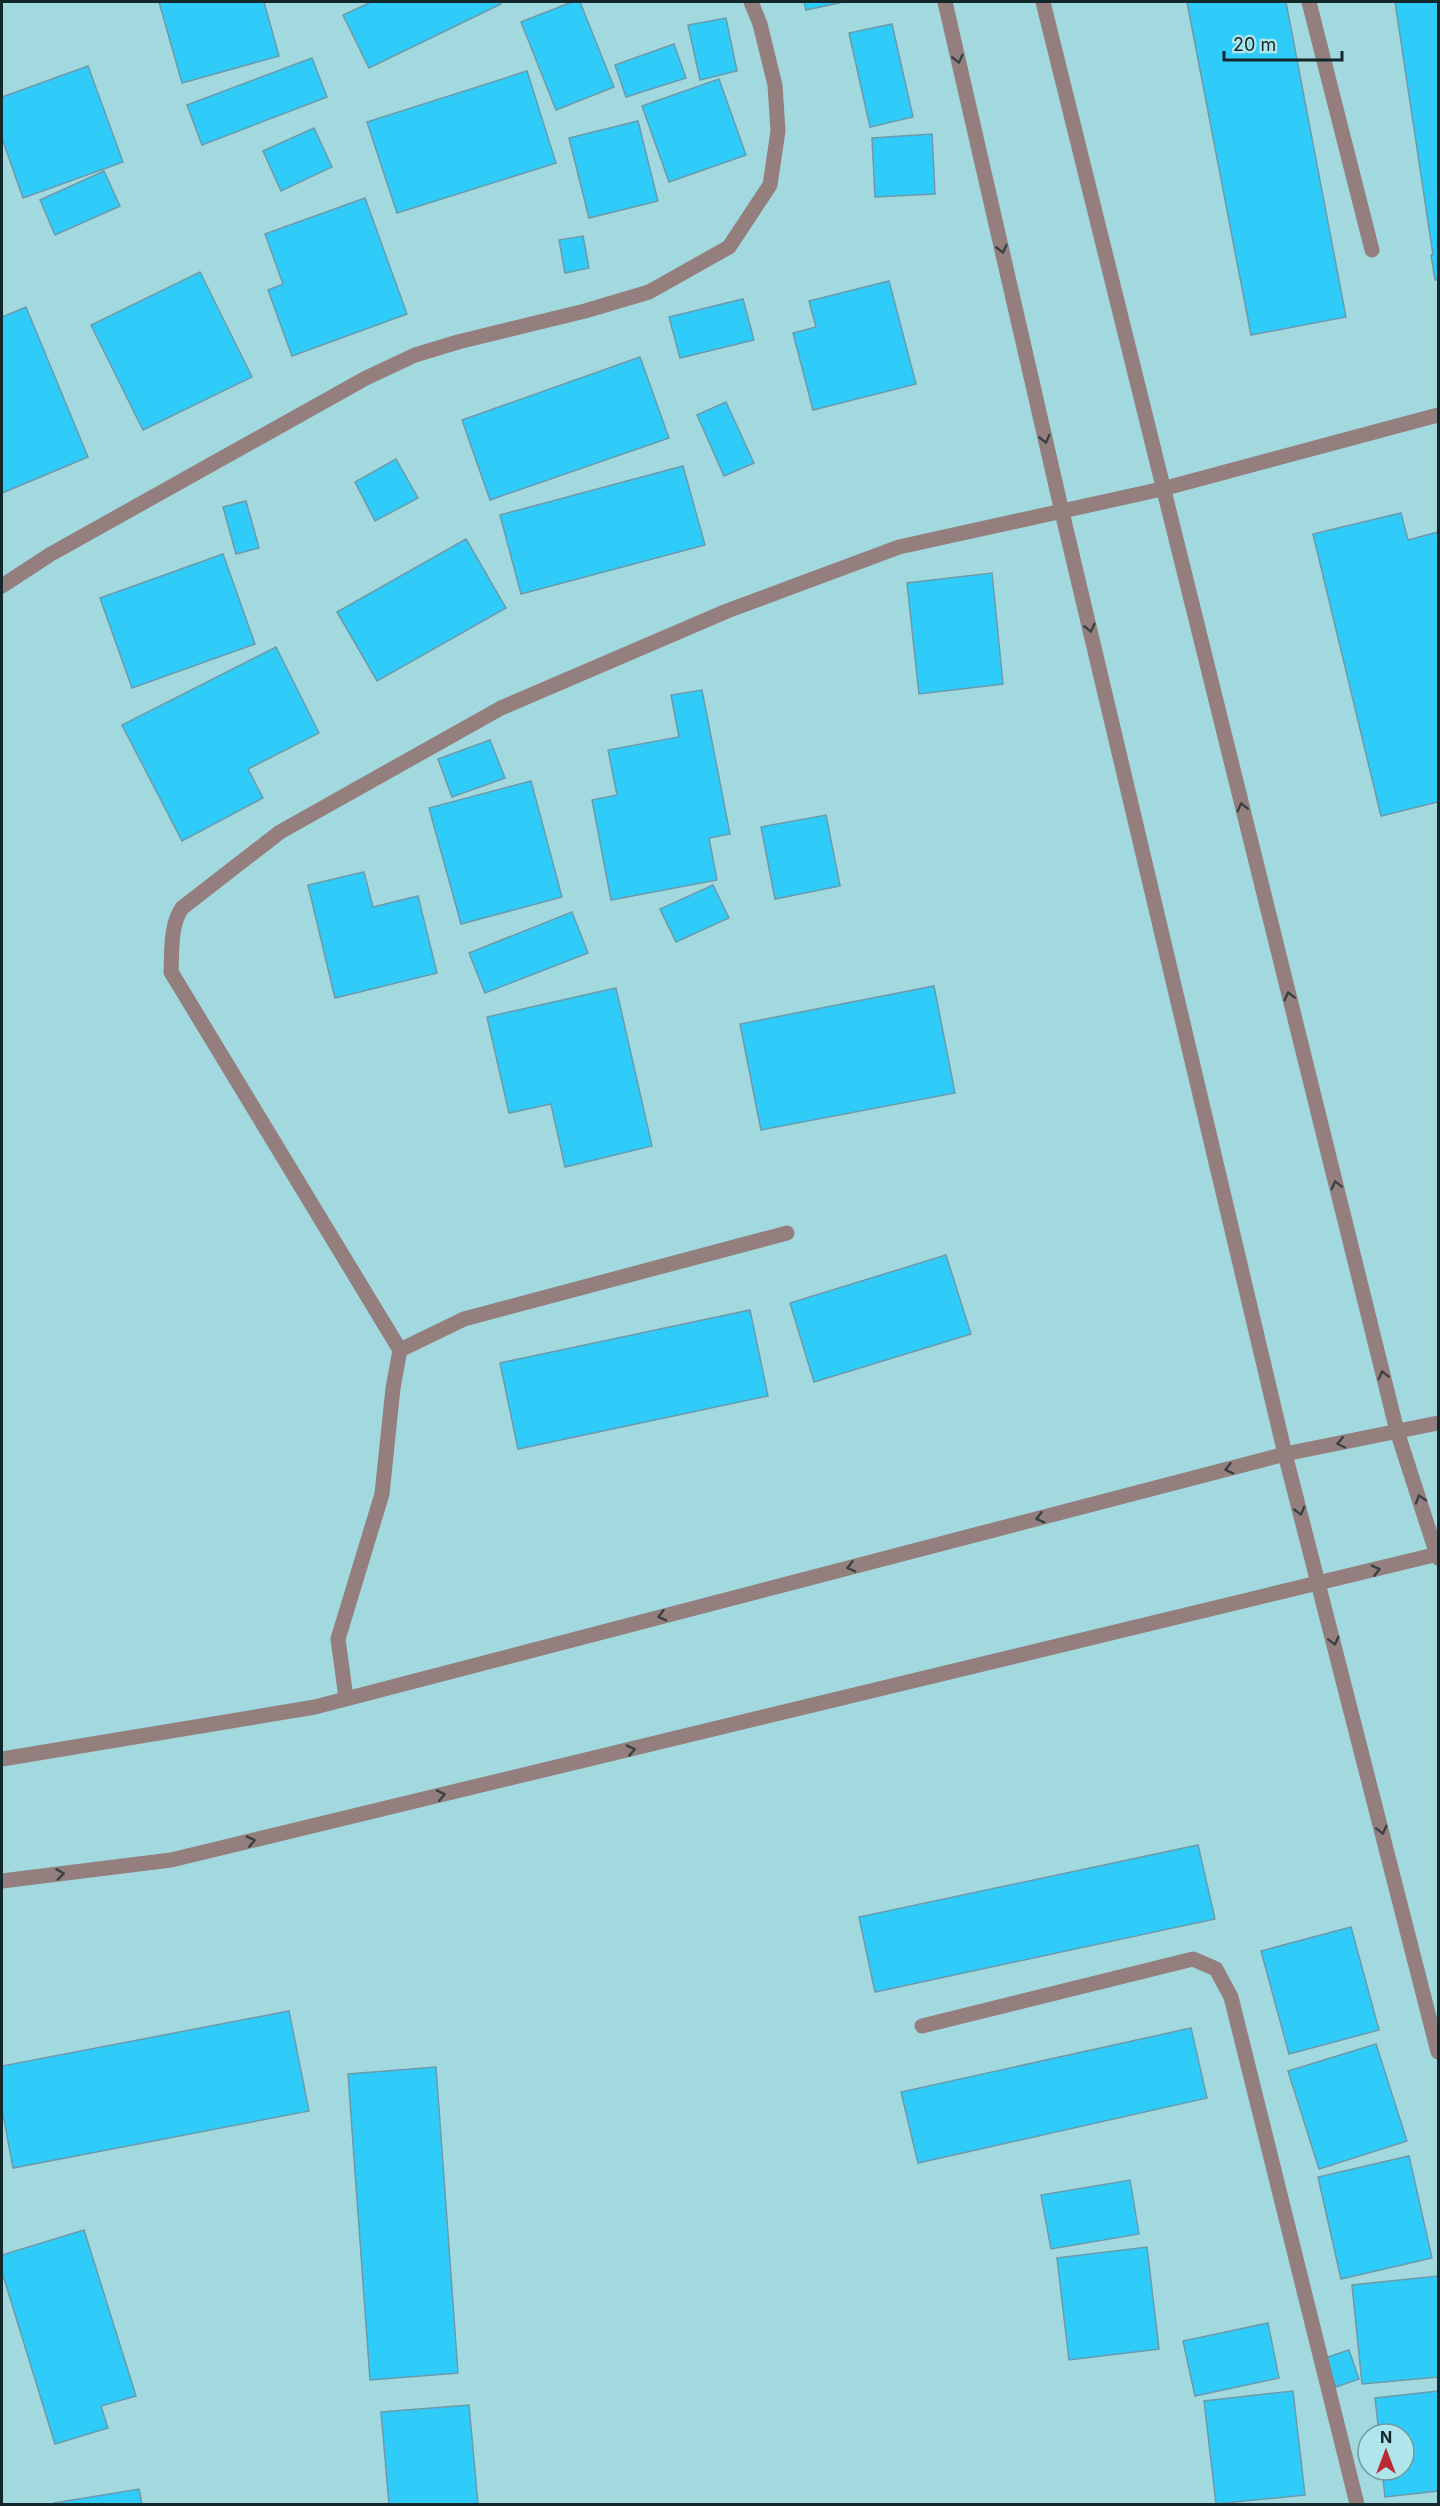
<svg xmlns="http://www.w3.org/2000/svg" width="1440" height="2506" font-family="Inter,sans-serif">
  <rect width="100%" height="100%" fill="#a2d9de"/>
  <g fill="#2fccfa" stroke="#6c9aac" stroke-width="1.5">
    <path d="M159,2H264L279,56L182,83Z"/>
    <path d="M371,2H499L501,4L369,68L343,15Z"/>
    <path d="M572,2H580L614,87L556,110L521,22Z"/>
    <path d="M804,2H843L806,10Z"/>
    <path d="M1187,2H1286L1346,317L1251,335Z"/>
    <path d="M1395,2H1438V279L1435,280L1431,255H1433Z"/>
    <path d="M726,18L737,71L700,80L688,25Z"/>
    <path d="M892,24L913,117L870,127L849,33Z"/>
    <path d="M674,44L686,78L626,97L615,65Z"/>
    <path d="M312,58L327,97L202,145L187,105Z"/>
    <path d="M88,66L123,162L23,198L2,138V97Z"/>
    <path d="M527,71L556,163L397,213L367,122Z"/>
    <path d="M719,79L746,155L669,182L642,106Z"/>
    <path d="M638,121L658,201L589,218L569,138Z"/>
    <path d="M314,128L332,167L281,191L263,151Z"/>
    <path d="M932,134L935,194L875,197L872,138Z"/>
    <path d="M104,171L120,206L55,235L40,200Z"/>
    <path d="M365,198L407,314L292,356L268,290L283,284L265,234Z"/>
    <path d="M583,236L589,268L565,273L559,240Z"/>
    <path d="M200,272L252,377L143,430L91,325Z"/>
    <path d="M889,281L916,384L813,410L793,333L816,327L809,301Z"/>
    <path d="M743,299L754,340L680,358L669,317Z"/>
    <path d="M26,307L88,457L2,493V317Z"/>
    <path d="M640,357L669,438L490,500L462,420Z"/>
    <path d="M726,402L754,463L724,476L697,415Z"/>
    <path d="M396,459L418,498L375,521L355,482Z"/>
    <path d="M683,466L705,545L521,594L500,515Z"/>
    <path d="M246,501L259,548L236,554L223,507Z"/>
    <path d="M1401,513L1408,540L1438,532V802L1381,816L1313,534Z"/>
    <path d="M466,539L506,608L377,681L337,612Z"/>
    <path d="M223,554L255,644L132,688L100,598Z"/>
    <path d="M992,573L1003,684L919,694L907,583Z"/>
    <path d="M276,647L319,733L248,769L263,798L182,841L122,725Z"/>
    <path d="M702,690L730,834L709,838L717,880L611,900L592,800L617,795L608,750L679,737L671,695Z"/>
    <path d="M490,740L505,778L452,797L438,759Z"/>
    <path d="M531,781L562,897L461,924L429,808Z"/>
    <path d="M826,815L840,886L775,899L761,827Z"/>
    <path d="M364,872L373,907L418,896L437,973L335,998L308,885Z"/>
    <path d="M713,885L729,918L676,942L660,909Z"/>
    <path d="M572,912L588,953L485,993L469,953Z"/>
    <path d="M934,986L955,1093L761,1130L740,1024Z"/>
    <path d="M616,988L652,1146L565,1167L551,1104L509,1113L487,1017Z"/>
    <path d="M946,1255L971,1334L814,1382L790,1303Z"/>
    <path d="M750,1310L768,1396L518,1449L500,1363Z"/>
    <path d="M1198,1845L1215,1919L875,1992L859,1917Z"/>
    <path d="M1351,1927L1379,2030L1289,2054L1261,1951Z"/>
    <path d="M289,2011L309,2111L13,2168L2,2109V2066Z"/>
    <path d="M1191,2028L1207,2098L918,2163L901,2092Z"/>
    <path d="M1376,2044L1407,2141L1319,2169L1288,2071Z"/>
    <path d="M436,2067L458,2373L370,2380L348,2074Z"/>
    <path d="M1409,2156L1432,2258L1341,2279L1318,2177Z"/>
    <path d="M1130,2180L1139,2234L1051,2249L1041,2195Z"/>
    <path d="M84,2230L136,2396L101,2406L108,2428L55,2444L2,2272V2255Z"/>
    <path d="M1147,2247L1159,2349L1069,2360L1057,2258Z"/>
    <path d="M1438,2276V2377L1362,2384L1352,2285Z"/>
    <path d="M1268,2323L1279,2378L1195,2396L1183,2341Z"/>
    <path d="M1349,2350L1359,2379L1336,2387L1325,2358Z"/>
    <path d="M1293,2391L1305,2495L1216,2504L1204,2401Z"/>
    <path d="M1438,2391V2491L1385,2497L1382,2470H1404V2434H1379L1375,2398Z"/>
    <path d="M469,2405L478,2504H389L381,2412Z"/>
    <path d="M139,2489L142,2504H55L54,2503Z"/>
  </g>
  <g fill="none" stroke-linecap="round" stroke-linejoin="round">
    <g stroke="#947f7e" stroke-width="15">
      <path d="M945,2L1062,512L1285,1454L1438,2052"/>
      <path d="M1043,2L1397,1431L1438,1558"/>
      <path d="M1309,2L1372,250"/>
      <path d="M2,586L51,554L366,378L415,355L458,342L585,311L649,292L729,247L770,185L778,131L775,85L760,24L751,2"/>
      <path d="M400,1350L171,972C172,952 170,925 182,908L280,832L501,708L727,611L899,547L1162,489L1438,415"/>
      <path d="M346,1698L338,1639L382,1494L393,1388L400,1350L464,1319L787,1233"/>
      <path d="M2,1759L315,1707L1285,1454L1438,1423"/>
      <path d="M2,1881L171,1860L1438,1554"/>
      <path d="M922,2026L1193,1959L1216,1969L1231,1997L1357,2504"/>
    </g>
  </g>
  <defs><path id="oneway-chevron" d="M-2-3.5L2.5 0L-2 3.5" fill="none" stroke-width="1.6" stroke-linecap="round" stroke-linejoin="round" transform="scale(1.5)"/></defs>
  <g stroke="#394243">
    <use href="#oneway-chevron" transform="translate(958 59) rotate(77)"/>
    <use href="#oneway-chevron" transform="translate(1002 249) rotate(77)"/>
    <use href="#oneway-chevron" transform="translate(1045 439) rotate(77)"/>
    <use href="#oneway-chevron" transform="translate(1090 628) rotate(77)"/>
    <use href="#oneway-chevron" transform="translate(1242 807) rotate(-104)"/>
    <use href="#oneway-chevron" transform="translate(1289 996) rotate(-104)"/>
    <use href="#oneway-chevron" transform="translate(1336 1185) rotate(-104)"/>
    <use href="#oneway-chevron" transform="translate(1383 1375) rotate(-104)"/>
    <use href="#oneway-chevron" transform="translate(1341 1443) rotate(168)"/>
    <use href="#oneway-chevron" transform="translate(1229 1469) rotate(165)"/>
    <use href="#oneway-chevron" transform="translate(1420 1499) rotate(-108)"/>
    <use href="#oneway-chevron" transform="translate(1300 1511) rotate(75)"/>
    <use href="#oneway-chevron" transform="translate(1040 1518) rotate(165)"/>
    <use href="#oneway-chevron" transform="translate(851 1567) rotate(165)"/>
    <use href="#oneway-chevron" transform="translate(1376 1570) rotate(-14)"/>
    <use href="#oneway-chevron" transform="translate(662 1616) rotate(165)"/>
    <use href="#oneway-chevron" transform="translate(1334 1641) rotate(76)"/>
    <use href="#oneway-chevron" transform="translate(631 1750) rotate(-13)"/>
    <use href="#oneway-chevron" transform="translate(441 1795) rotate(-13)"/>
    <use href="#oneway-chevron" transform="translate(1382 1830) rotate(76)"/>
    <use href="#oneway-chevron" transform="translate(251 1841) rotate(-13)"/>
    <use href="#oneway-chevron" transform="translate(60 1874) rotate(-7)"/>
  </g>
  <rect width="1440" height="2506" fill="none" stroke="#12282a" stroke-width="6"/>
  <g transform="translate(1386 2452)"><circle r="28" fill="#afe6eb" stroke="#709a9e" stroke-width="1.5"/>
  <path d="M0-4.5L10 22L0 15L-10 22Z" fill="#bb2b33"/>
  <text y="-9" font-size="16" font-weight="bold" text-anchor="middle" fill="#12282a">N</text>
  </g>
  <path d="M1224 51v9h118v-9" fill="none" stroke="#12282a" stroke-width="3"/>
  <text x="1233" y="51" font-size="18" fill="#12282a" stroke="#afe6eb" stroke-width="4.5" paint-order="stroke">20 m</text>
</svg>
